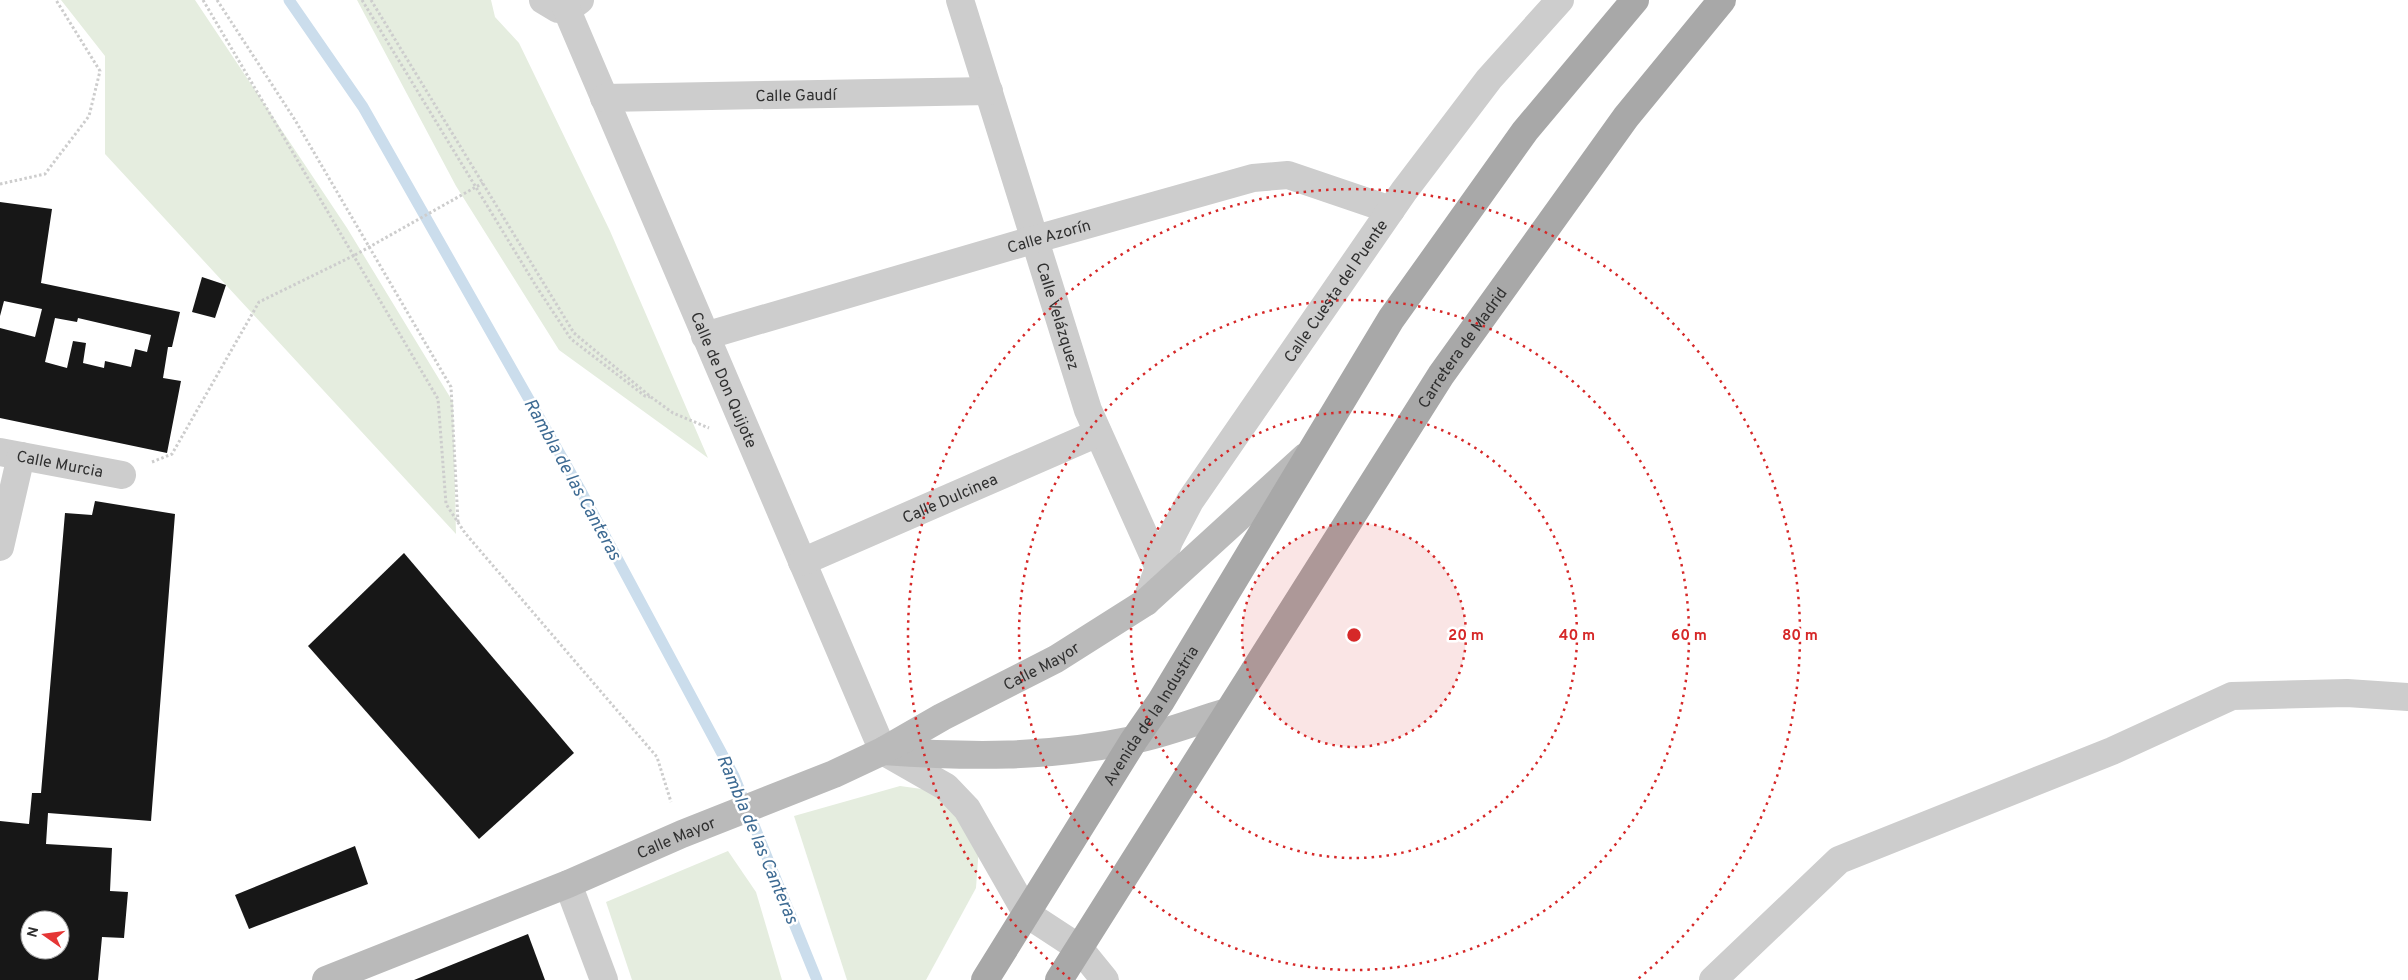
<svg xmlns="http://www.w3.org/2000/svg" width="2408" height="980" font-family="Overpass,sans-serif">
  <rect width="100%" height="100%" fill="#fff"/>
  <g fill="#e5eddf">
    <path d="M61,0H195L347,228L453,402L456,534L105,154V56Z"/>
    <path d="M357,0H491L495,17L519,43L610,231L708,458L559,350L456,186Z"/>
    <path d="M900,786L929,790L955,811L979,846L976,888L926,980H847L794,816Z"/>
    <path d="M728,851L756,892L782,980H632L606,902Z"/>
  </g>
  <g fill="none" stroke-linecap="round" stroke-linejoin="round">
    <path stroke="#cbddec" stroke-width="11" d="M289,0L363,107L581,491L734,776L817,980"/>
  </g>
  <g fill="#171717" fill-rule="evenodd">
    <path d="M0,202L52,209L41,283L180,312L172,347H168L163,378L181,381L167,453L0,418V328L35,337L42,309L4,301L0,316ZM55,318L77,322L78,318L151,335L147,352L135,349L131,367L105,361L104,368L83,363L86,343L73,341L67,368L45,362Z"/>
    <path d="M202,277L226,285L215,318L192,312Z"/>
    <path d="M95,501L175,514L151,821L48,813L46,844L112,848L110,891L128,892L124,938L102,937L98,980H0V821L29,824L32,793H41L65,513L92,515ZM30,920H60V950H30Z"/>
    <path d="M404,553L574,753L479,839L308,646Z"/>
    <path d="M355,846L368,884L249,929L235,895Z"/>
    <path d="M528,934L545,980H414Z"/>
  </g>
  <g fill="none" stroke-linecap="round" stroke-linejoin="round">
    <g stroke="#cdcdcd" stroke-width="3" stroke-dasharray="2.5 2.5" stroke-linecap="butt">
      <path d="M203,0L438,399L446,504L465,533L657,757L671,802"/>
      <path d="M217,0L295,120L451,387L458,522"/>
      <path d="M362,0L536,286L571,339L645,396L650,397"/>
      <path d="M371,0L574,333L651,397L673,413L709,428"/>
      <path d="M0,184L45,174L89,116L100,71L56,0"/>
      <path d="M152,462L172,454L259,302L355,255"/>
    </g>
    <g stroke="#cdcdcd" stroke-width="28">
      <path d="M543,0L558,9L572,6L580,0"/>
      <path id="s1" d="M960,0L1088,410L1159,568"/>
      <path id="s2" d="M566,8L883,751L946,787L967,809L1027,914L1079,948L1105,980"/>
      <path id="s3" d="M604,98L989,91"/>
      <path id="s4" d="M705,336L1036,239L1253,178L1288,175L1391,210"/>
      <path id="s5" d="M0,452L122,475"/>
      <path d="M0,547L21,456"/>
      <path id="s6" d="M802,562L1098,433"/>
      <path id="s7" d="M1146,602L1169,541L1190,501L1404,191L1489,79L1560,0"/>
      <path d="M568,884L604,980"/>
      <path d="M1713,980L1839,860L2112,751L2232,696L2347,693L2408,697"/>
    </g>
    <g stroke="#bababa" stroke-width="28">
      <path d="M883,751C970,757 1047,758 1133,740C1165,734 1196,721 1227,712"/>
      <path id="s8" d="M326,980L568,884L682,834L834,774L883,751L942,717L1056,659L1146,602L1305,457"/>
    </g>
    <g stroke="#a8a8a8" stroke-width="28">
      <path id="s9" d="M985,980L1134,740L1161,701L1391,319L1525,131L1635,0"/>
      <path id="s10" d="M1059,980L1441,375L1626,117L1722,0"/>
    </g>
    <path stroke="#cdcdcd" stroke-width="3" stroke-dasharray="2.5 2.5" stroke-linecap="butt" d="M355,255L483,183"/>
  </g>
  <circle cx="1354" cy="635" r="112" fill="#d62828" fill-opacity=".12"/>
  <g fill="none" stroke="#d62828" stroke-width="2.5" stroke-dasharray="2.5 5">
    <circle cx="1354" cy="635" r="112"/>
    <circle cx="1354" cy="635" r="223"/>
    <circle cx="1354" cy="635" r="335"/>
    <path d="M1070 979A446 446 0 1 1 1638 979"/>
  </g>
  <g text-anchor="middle" stroke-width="5" stroke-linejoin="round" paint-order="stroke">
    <g font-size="16" fill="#303030" stroke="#fff">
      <text dy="6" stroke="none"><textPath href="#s3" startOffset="192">Calle Gaudí</textPath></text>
      <text dy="6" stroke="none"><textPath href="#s4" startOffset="358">Calle Azorín</textPath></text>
      <text dy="6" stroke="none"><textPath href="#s7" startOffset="366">Calle Cuesta del Puente</textPath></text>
      <text dy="6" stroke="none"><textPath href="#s1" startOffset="331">Calle Velázquez</textPath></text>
      <text dy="6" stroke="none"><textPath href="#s10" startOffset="750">Carretera de Madrid</textPath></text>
      <text dy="6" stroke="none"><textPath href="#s2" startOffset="404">Calle de Don Quijote</textPath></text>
      <text dy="6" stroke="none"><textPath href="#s5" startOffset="61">Calle Murcia</textPath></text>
      <text dy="6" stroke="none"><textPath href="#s6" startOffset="161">Calle Dulcinea</textPath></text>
      <text dy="6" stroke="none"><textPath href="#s8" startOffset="782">Calle Mayor</textPath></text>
      <text dy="6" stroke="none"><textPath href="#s9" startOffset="312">Avenida de la Industria</textPath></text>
      <text dy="6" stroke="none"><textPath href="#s8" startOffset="378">Calle Mayor</textPath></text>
    </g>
    <g font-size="18" font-style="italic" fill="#3e6b93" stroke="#fff">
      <text transform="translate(573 479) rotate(61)" y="6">Rambla de las Canteras</text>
      <text transform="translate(758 839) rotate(67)" y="6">Rambla de las Canteras</text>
    </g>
  </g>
  <circle cx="1354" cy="635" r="8" fill="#d62828" stroke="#fff" stroke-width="2.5"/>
  <g font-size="15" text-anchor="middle" font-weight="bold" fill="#d62828" stroke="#fff" stroke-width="5" stroke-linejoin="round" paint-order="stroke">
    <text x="1466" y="640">20 m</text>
    <text x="1577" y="640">40 m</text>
    <text x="1689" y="640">60 m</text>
    <text x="1800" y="640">80 m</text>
  </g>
  <g transform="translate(45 935) rotate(284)"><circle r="24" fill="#ffffff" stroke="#acacac"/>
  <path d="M0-4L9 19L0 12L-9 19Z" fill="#e53635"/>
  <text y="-8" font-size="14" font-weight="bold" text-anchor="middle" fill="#303030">N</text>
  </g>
</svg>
